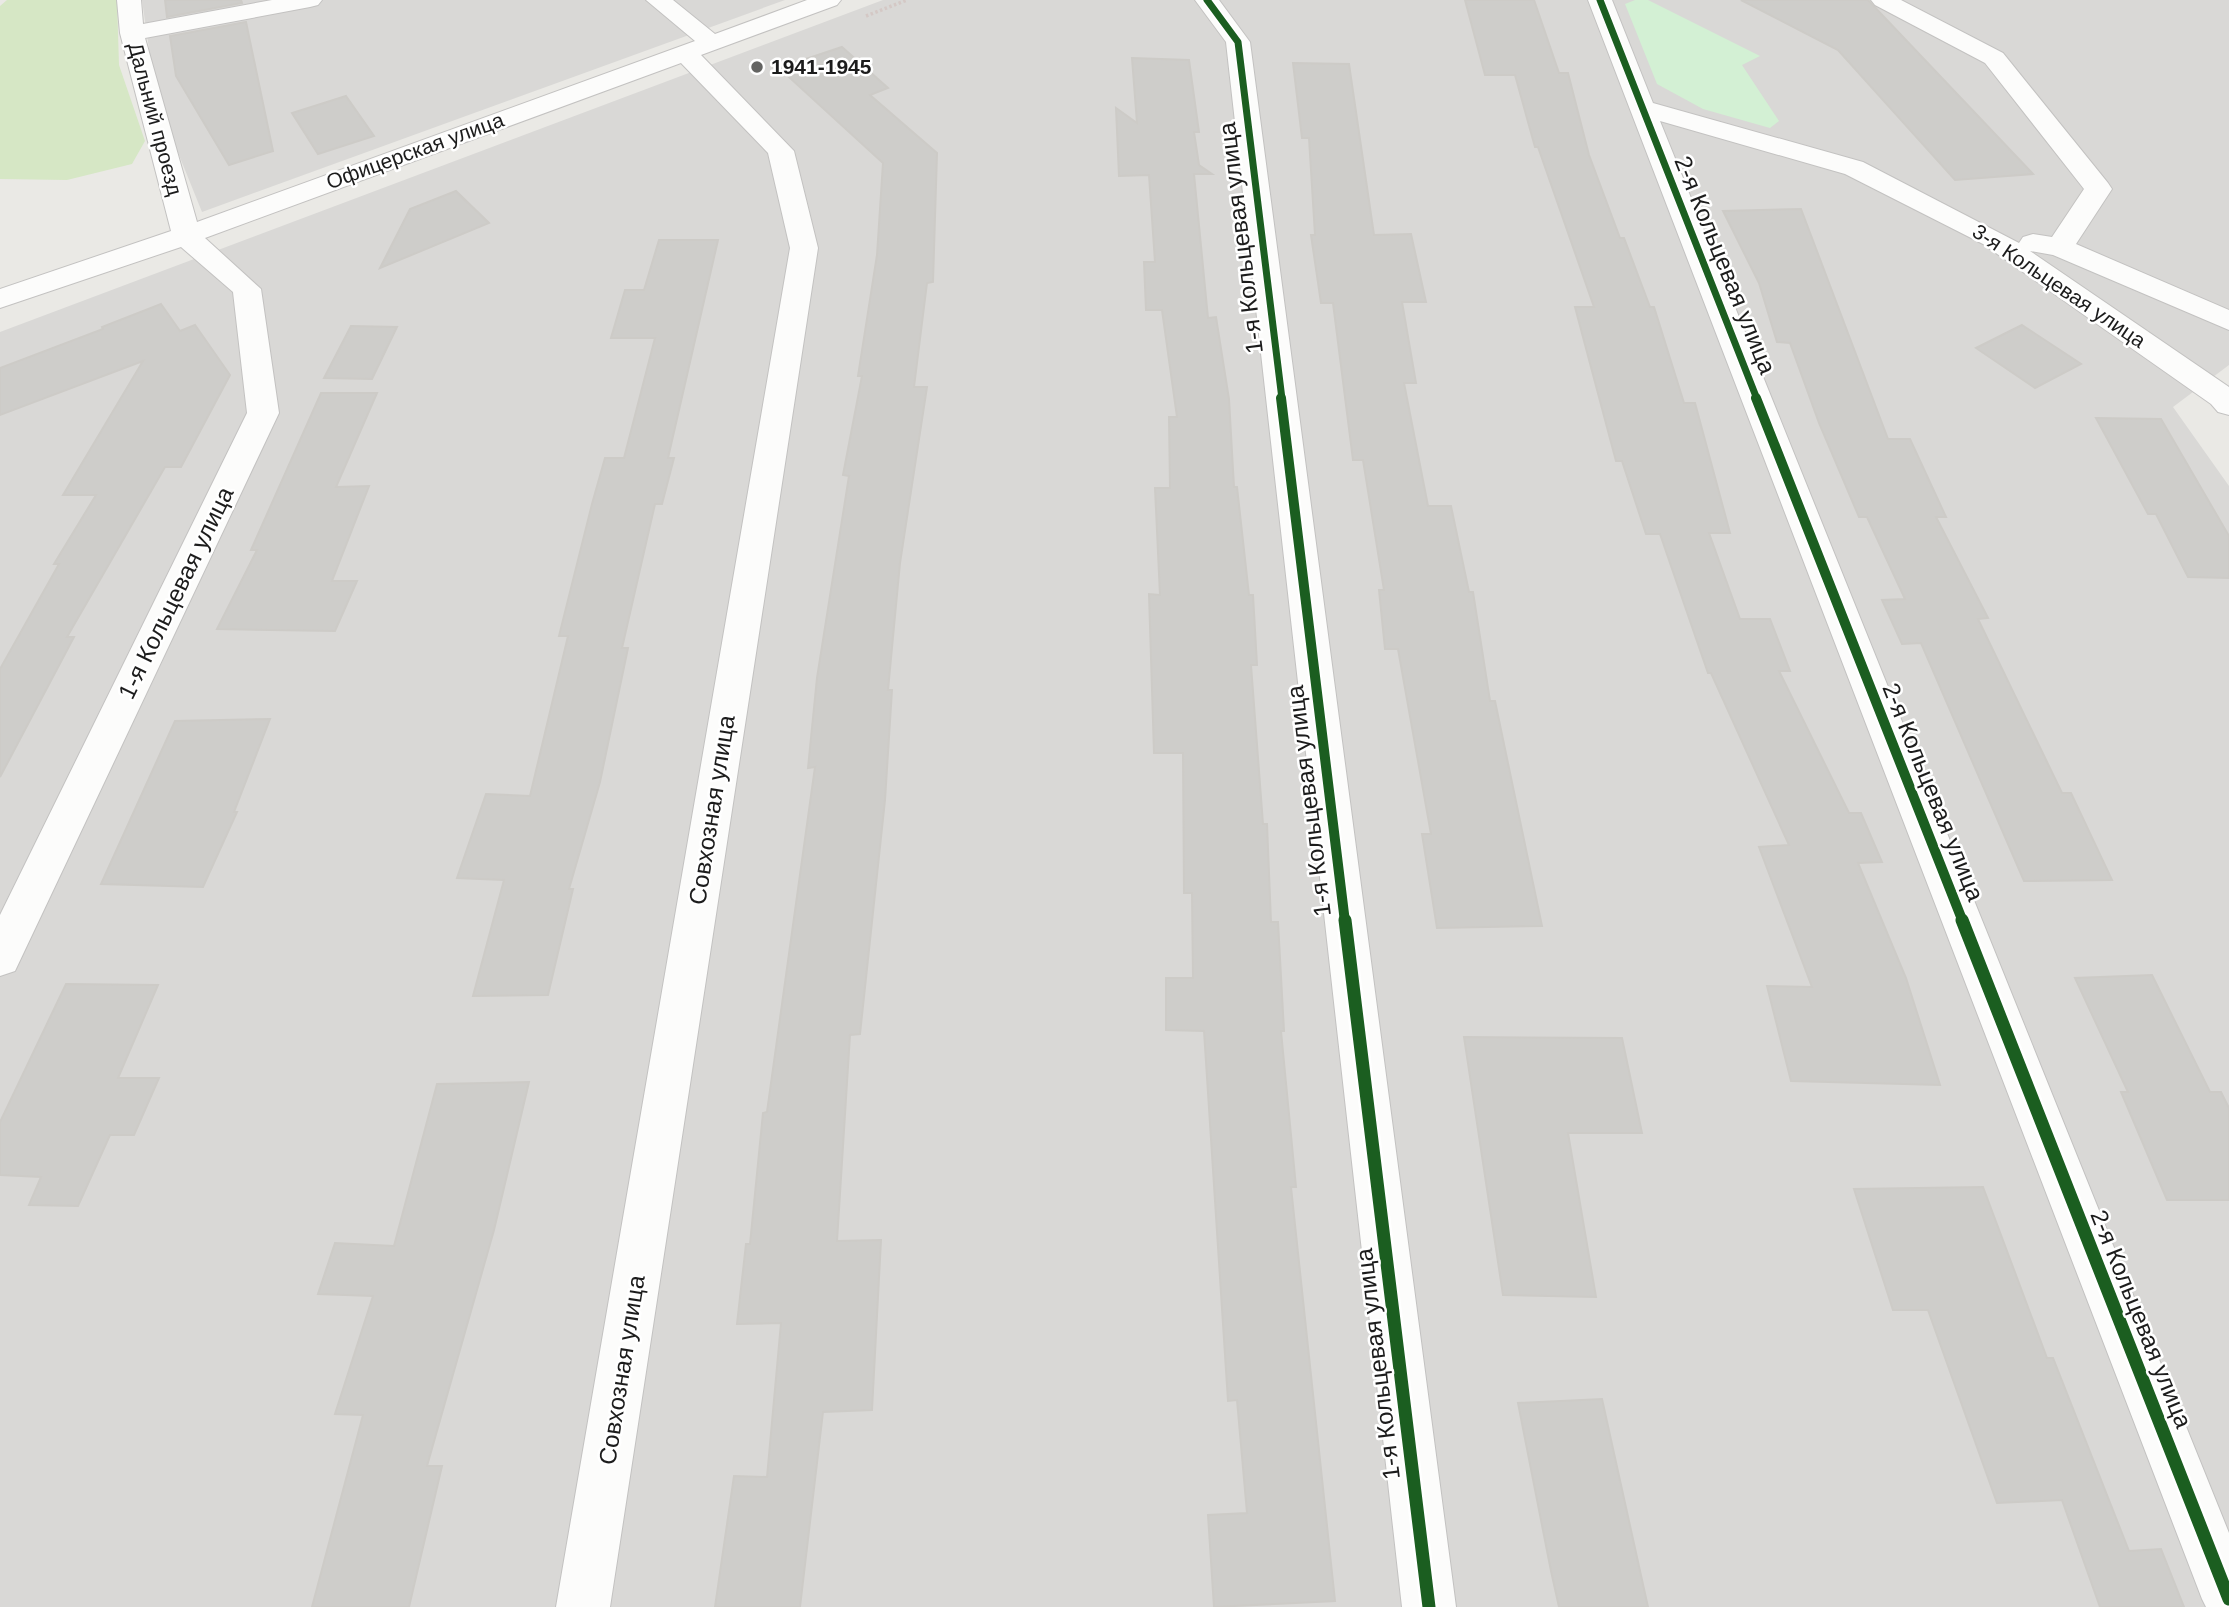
<svg xmlns="http://www.w3.org/2000/svg" width="2229" height="1607" font-family="Arial,sans-serif">
  <rect width="100%" height="100%" fill="#eae9e5"/>
  <g fill="#d9d8d6">
    <path d="M142,0H785L202,212L156,98Z"/>
    <path d="M883,0H2229V365L2173,407L2229,486V1607H0V332Z"/>
  </g>
  <path fill="#d6e7c5" d="M7,0H117L119,65L145,141L132,164L67,180L0,179V6Z"/>
  <path fill="#d3f0d4" d="M1635,0H1648L1760,56L1742,65L1779,121L1770,128L1703,109L1657,84L1625,4Z"/>
  <g fill="#cecdca" stroke="#cdcbc7" stroke-width="2">
    <path d="M165,0H241L242,3L167,17Z"/>
    <path d="M1465,0H1534L1559,73H1568L1589,155L1620,238H1624L1650,307H1654L1684,403H1695L1730,533H1709L1740,619H1770L1790,671H1779L1849,813H1861L1882,862L1858,863L1906,978L1940,1085L1791,1081L1767,986L1812,987L1759,847L1789,845L1711,673H1708L1660,534H1646L1622,461H1616L1575,307H1594L1538,147H1535L1515,75H1485Z"/>
    <path d="M1741,0H1868L2033,174L1955,180L1838,50Z"/>
    <path d="M246,22L273,151L229,165L176,76L170,36Z"/>
    <path d="M842,47L888,88L870,95L937,153L933,282L927,283L914,387H927L900,563L888,690H892L885,800L860,1034L850,1035L837,1241L881,1240L872,1410L823,1412L800,1607H715L734,1476L767,1477L781,1323L737,1324L746,1244H750L763,1113L767,1112L815,767L808,768L817,678L849,476L843,475L862,376H858L877,255L883,163L779,68Z"/>
    <path d="M1132,58L1189,60L1199,132H1194L1199,165L1212,174H1194L1208,318L1216,317L1229,399L1234,487H1237L1249,595H1253L1257,665H1251L1263,824H1267L1271,922H1278L1284,1031H1281L1296,1187H1291L1335,1601L1214,1607L1208,1515L1247,1513L1237,1400L1228,1401L1204,1031L1166,1030V978H1193L1192,893H1184L1183,753H1154L1149,594L1160,595L1155,488H1170L1169,417H1177L1162,310H1146L1144,262H1155L1149,175L1119,176L1116,108L1137,123Z"/>
    <path d="M1293,63L1349,64L1374,235L1411,234L1426,302H1402L1416,383H1404L1428,506H1451L1469,592H1473L1490,701H1495L1542,926L1437,928L1422,834H1431L1398,649H1385L1379,590H1384L1363,460H1353L1333,303H1321L1311,235H1315L1309,138H1302Z"/>
    <path d="M346,96L374,136L318,154L292,113Z"/>
    <path d="M456,191L489,223L380,268L410,209Z"/>
    <path d="M1801,209L1888,439H1910L1946,517H1936L1988,618L1978,619L2062,793H2071L2112,880L2024,881L1921,643L1902,644L1882,600L1905,599L1867,517H1859L1819,423L1790,343L1777,342L1759,283L1723,211Z"/>
    <path d="M659,240H718L668,458H674L662,504H655L622,648H628L600,782L569,889H573L548,995L473,996L504,880L457,878L486,794L530,796L568,636H559L592,504L605,458H624L655,338H611L625,290H644Z"/>
    <path d="M161,304L180,331L195,325L230,375L181,467H165L67,637H74L0,777V669L59,564H54L96,495H63L143,361L0,415V368L103,329L102,327Z"/>
    <path d="M2022,325L2081,364L2035,388L1976,348Z"/>
    <path d="M351,326L397,327L372,379L324,378Z"/>
    <path d="M321,393H377L336,487L369,486L332,581H357L335,631L217,629L257,550H251Z"/>
    <path d="M2096,418L2161,419L2229,536V578L2188,577L2156,514H2148Z"/>
    <path d="M270,719L234,812H237L203,887L101,884L175,721Z"/>
    <path d="M2152,975L2210,1092H2221L2229,1108V1200H2167L2121,1092H2128L2075,978Z"/>
    <path d="M66,984L158,985L118,1078H159L134,1135H110L78,1206L29,1205L41,1177L0,1175V1122Z"/>
    <path d="M1464,1037L1622,1038L1642,1133H1568L1596,1297L1503,1295Z"/>
    <path d="M529,1082L494,1230L427,1466H442L409,1607H312L363,1415L335,1414L373,1296L318,1294L335,1243L394,1246L437,1084Z"/>
    <path d="M1983,1187L2047,1358H2053L2129,1551L2161,1549L2184,1607H2100L2062,1500L1997,1503L1928,1310H1893L1854,1189Z"/>
    <path d="M1602,1399L1648,1607H1559L1551,1571L1518,1403Z"/>
  </g>
  <g fill="none" stroke-linecap="round" stroke-linejoin="round">
    <defs>
      <g id="minor">
        <path d="M117,0H141L143,24L272,0H322L318,5L310,7L145,38L197,222L695,41L646,0H673L715,34L807,0H841L837,5L701,55L794,151L818,248L610,1607H556L790,248L768,153L681,63L205,238L261,289L279,413L15,971L0,976V915L247,413L233,292L181,247L0,308V289L171,231L120,33Z"/>
        <path d="M1195,0H1219L1250,42L1456,1607H1402L1226,42Z"/>
        <path d="M1588,0H1612L1653,103L1863,162L2019,243L2023,237L2033,234L2052,237L2084,189L1985,63L1875,5L1871,0H1901L2003,53L2108,183L2112,189L2076,244L2229,310V330L2053,255L2030,251L2229,387V415L2218,412L2211,404L1983,244L1845,174L1660,121L2229,1533V1607H2206L2202,1599Z"/>
      </g>
    </defs>
    <use href="#minor" stroke="#c3c2c1" stroke-width="2"/>
    <path stroke="#d4c8c5" stroke-width="3.5" stroke-dasharray="2.5 2.5" stroke-linecap="butt" d="M866,16L907,0"/>
    <use href="#minor" fill="#fcfcfb" fill-rule="evenodd"/>
    <defs>
      <g id="cycleway-far2">
        <path d="M1207,0L1238,42L1282,399"/>
        <path d="M1600,0L1757,399"/>
      </g>
      <g id="cycleway-far1">
        <path d="M1281,398L1345,922"/>
        <path d="M1756,398L1963,922"/>
      </g>
      <g id="cycleway">
        <path d="M1345,920L1429,1607"/>
        <path d="M1962,920L2229,1599"/>
      </g>
    </defs>
    <use href="#cycleway-far2" stroke="#fff" stroke-width="10"/>
    <use href="#cycleway-far1" stroke="#fff" stroke-width="14"/>
    <use href="#cycleway" stroke="#fff" stroke-width="18"/>
    <use href="#cycleway-far2" stroke="#1b5e20" stroke-width="7"/>
    <use href="#cycleway-far1" stroke="#1b5e20" stroke-width="10"/>
    <use href="#cycleway" stroke="#1b5e20" stroke-width="13"/>
  </g>
  <circle fill="#646462" stroke="#fff" stroke-width="2.5" cx="757" cy="67" r="7"/>
  <g text-anchor="middle" stroke-width="5" stroke-linejoin="round" paint-order="stroke">
    <g font-size="21" font-weight="bold" fill="#1c1c1c" stroke="#fff" text-anchor="start">
      <text x="771" y="74">1941-1945</text>
    </g>
    <g font-size="21" fill="#1c1c1c" stroke="#fff">
      <text transform="translate(155 119) rotate(75)" y="7">Дальний проезд</text>
      <text transform="translate(415 151) rotate(-20)" y="7">Офицерская улица</text>
      <text transform="translate(2059 286) rotate(34)" y="7">3-я Кольцевая улица</text>
    </g>
    <g font-size="24" fill="#1c1c1c" stroke="#fff">
      <text transform="translate(1241 238) rotate(-97)" y="8">1-я Кольцевая улица</text>
      <text transform="translate(1725 265) rotate(68)" y="8">2-я Кольцевая улица</text>
      <text transform="translate(176 593) rotate(-64)" y="8">1-я Кольцевая улица</text>
      <text transform="translate(1933 792) rotate(68)" y="8">2-я Кольцевая улица</text>
      <text transform="translate(1309 801) rotate(-97)" y="8">1-я Кольцевая улица</text>
      <text transform="translate(712 810) rotate(-81)" y="8">Совхозная улица</text>
      <text transform="translate(2141 1319) rotate(68)" y="8">2-я Кольцевая улица</text>
      <text transform="translate(1378 1364) rotate(-97)" y="8">1-я Кольцевая улица</text>
      <text transform="translate(622 1370) rotate(-81)" y="8">Совхозная улица</text>
    </g>
  </g>
</svg>
